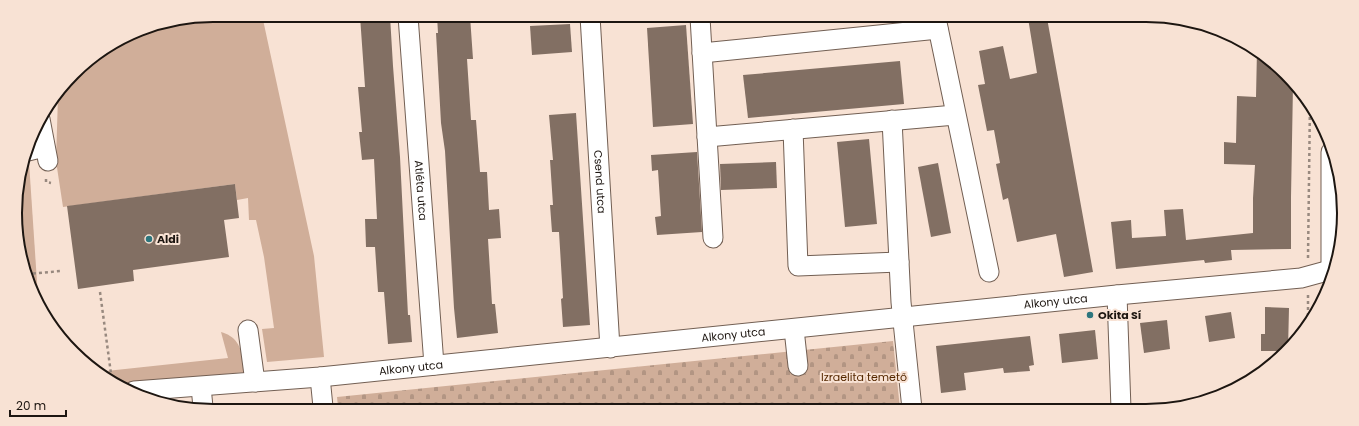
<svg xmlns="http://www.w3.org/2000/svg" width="1359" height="426" font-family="Poppins,sans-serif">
  <defs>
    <pattern id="cemetery-stones" width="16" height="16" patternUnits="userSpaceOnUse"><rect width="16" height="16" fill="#d0ae99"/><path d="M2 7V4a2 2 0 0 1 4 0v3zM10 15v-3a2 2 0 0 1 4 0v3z" fill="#b29583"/></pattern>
  </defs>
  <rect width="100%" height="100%" fill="#f8e2d4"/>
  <g fill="#d0ae99">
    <path d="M213,15H262L314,256L324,357L267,362L262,329L274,328L264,257L256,220H249L248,198L237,200L235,184L63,207L56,161L58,96L82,64L137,30Z"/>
    <path d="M26,157L29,162L38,297L22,264L17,187Z"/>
    <path d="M221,332C224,333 228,334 230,336C241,342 244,360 245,372L120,385L103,378L97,372L228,358Z"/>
  </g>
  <path fill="url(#cemetery-stones)" d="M893,341L900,409L338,407L337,397Z"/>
  <g fill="#826f63">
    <path d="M360,16H390L393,66L400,157L408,315H410L412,342L388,344L384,292H378L375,247H366L365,219H377L374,159L362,160L359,132H362L358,87H365Z"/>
    <path d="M437,16H470L473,59H467L471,120H476L480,172H487L489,210L499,209L501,238L488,239L492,304H495L498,333L457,338L454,308L445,151L441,123L436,33H438Z"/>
    <path d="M1028,18H1047L1093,272L1064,277L1056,234L1017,242L1008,198L1003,200L996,164L1000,163L994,130L987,131L978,85L985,84L979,51L1003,46L1010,79L1037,73Z"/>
    <path d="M570,24L572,52L532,55L530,26Z"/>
    <path d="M686,25L693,124L653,127L647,28Z"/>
    <path d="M1257,50L1293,85L1291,197V249L1231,250L1232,260L1205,263L1204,260L1116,269L1111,222L1131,220L1132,238L1166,236L1164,210L1183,209L1186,240L1253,233V198L1255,165L1224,164V142L1236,143L1237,96L1256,97Z"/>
    <path d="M900,61L904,104L748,118L743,75Z"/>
    <path d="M576,113L590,325L563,327L561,299L563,298L559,232H552L550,205H553L550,160H553L549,115Z"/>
    <path d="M869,139L877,224L845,227L837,142Z"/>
    <path d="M697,152L702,232L657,235L655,217L661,216L658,170L652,171L651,155Z"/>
    <path d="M776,162L777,188L721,190L720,164Z"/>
    <path d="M938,163L951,233L931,237L918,167Z"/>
    <path d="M235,184L239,218L224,220L229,257L133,270L134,281L78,289L67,206Z"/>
    <path d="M1265,307L1289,308L1288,350L1287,351H1261V334H1265Z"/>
    <path d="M1231,312L1235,338L1209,342L1205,316Z"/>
    <path d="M1167,320L1170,349L1144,353L1140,323Z"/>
    <path d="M1095,330L1098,359L1062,363L1059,334Z"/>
    <path d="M1030,336L1034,365L1029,366L1030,371L1004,373L1003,368L964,373L966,390L941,393L936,346Z"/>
  </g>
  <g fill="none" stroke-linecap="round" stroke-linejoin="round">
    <defs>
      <g id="minor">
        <path id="s1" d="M408,16L434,365"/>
        <path id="s2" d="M590,16L610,348"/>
        <path d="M700,17L713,238"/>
        <path d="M936,18L989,272"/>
        <path d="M702,53L938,29"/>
        <path d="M40,119L48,161"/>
        <path d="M892,120L901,302L912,409"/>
        <path d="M793,129L798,266L899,262"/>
        <path d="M707,137L955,115"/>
        <path d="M28,151L36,149L44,143"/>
        <path d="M1331,152V276"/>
        <path d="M1117,295L1121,409"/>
        <path d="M794,329L798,366"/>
        <path d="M248,330L255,382"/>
        <path d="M320,377L323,407"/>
        <path d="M201,387L203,407"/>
        <path id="s3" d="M134,391L320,377L1117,295L1301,278L1334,269"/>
      </g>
    </defs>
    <use href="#minor" stroke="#725f53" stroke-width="21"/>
    <g stroke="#98897f" stroke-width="2.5" stroke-dasharray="3 3" stroke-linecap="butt">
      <path d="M46,179V182L51,183"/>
      <path d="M1308,258L1310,102"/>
      <path d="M27,274L61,271"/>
      <path d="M100,292L112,381"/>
      <path d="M1308,295V324"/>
    </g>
    <use href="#minor" stroke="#fff" stroke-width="19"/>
  </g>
  <g fill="#2d767e" stroke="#f8e2d4" stroke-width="1.5">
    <circle cx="149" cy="239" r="4"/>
    <circle cx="1090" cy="315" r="4"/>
  </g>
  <g text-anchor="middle" stroke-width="4" stroke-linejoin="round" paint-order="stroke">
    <g font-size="11" fill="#1d1611" stroke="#f8e2d4">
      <text dy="4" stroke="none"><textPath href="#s2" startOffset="166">Csend utca</textPath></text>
      <text dy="4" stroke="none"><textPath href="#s1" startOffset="175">Atléta utca</textPath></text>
      <text dy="4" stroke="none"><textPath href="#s3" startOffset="926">Alkony utca</textPath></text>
      <text dy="4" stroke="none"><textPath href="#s3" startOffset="602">Alkony utca</textPath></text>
      <text dy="4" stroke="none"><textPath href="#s3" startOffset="278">Alkony utca</textPath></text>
    </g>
    <g font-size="11" font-weight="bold" fill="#1d1611" stroke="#f8e2d4" text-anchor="start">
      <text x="157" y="243">Aldi</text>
      <text x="1098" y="319">Okita Sí</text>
    </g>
    <g font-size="11" fill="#552800" stroke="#f8e2d4">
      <text x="864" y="381">Izraelita temető</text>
    </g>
  </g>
  <path d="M0 0H1359V426H0ZM213 22H1146A191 191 0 0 1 1337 213V213A191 191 0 0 1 1146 404H213A191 191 0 0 1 22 213V213A191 191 0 0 1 213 22Z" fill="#f8e2d4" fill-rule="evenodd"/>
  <path fill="none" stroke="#1d1611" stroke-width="2" d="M213 22H1146A191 191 0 0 1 1337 213V213A191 191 0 0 1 1146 404H213A191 191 0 0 1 22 213V213A191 191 0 0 1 213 22Z"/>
  <path d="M10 410v6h56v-6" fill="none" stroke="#1d1611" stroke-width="2"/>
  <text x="16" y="410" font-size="12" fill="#1d1611" stroke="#f8e2d4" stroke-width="3" paint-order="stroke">20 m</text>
</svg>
